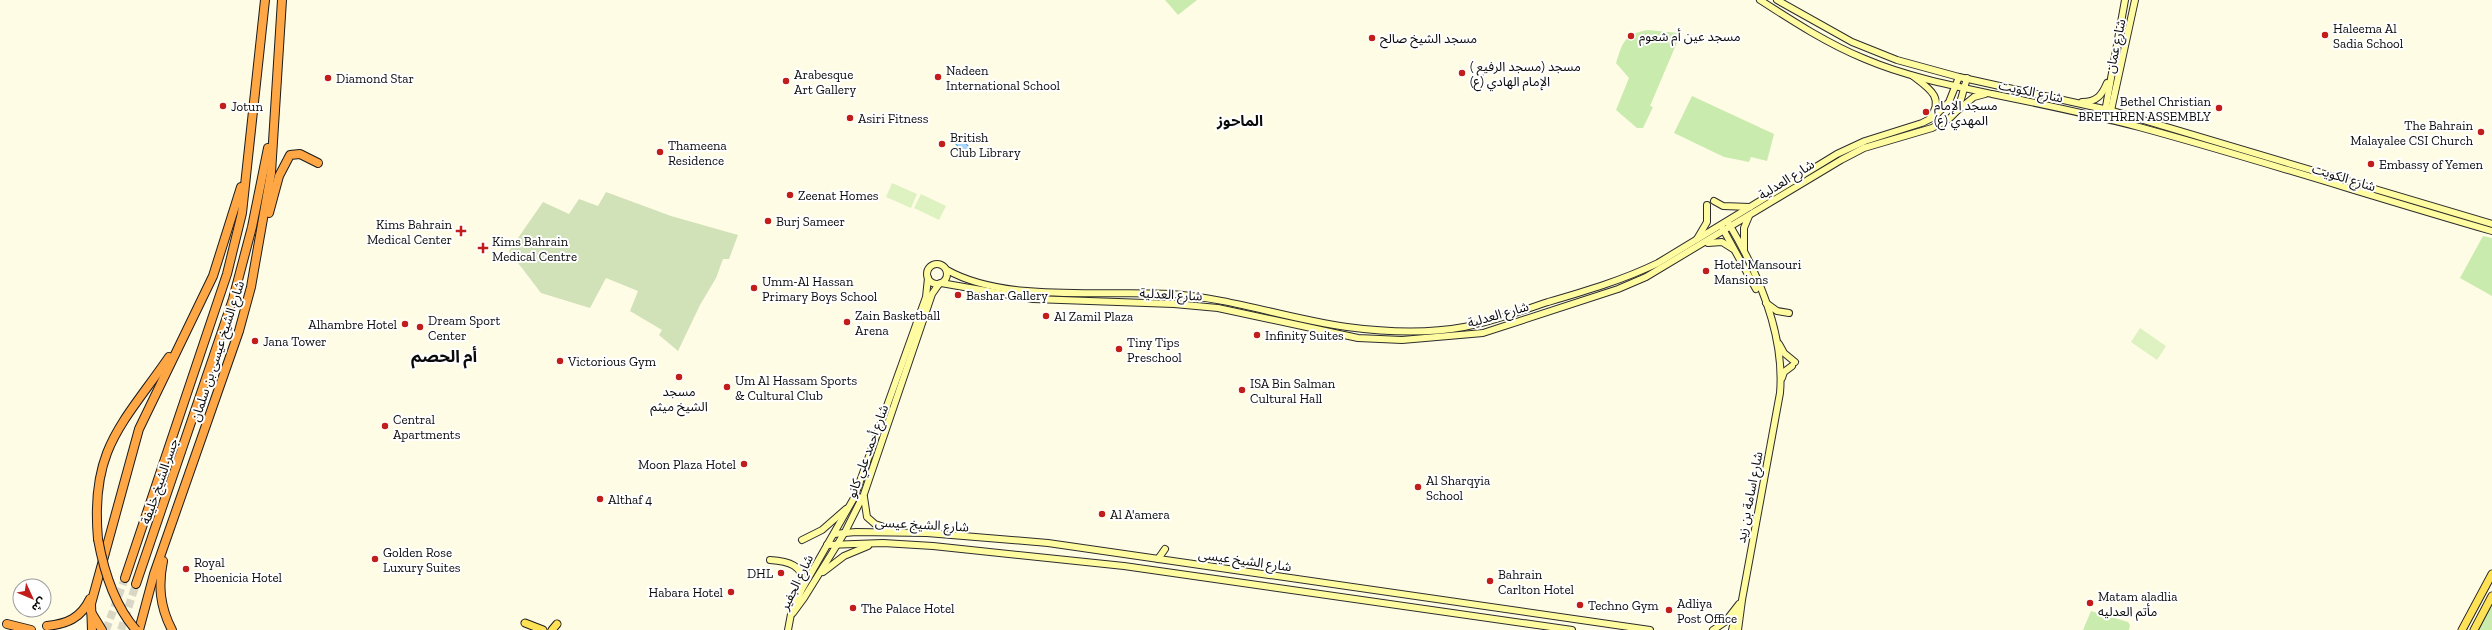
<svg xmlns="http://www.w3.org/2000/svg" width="2492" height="630" font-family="'Zilla Slab','Noto Sans Arabic',serif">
  <rect width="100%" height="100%" fill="#fffce6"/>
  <g fill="#caebae">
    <path d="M1165,0H1197L1178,15Z"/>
    <path d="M1648,30L1679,33L1678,40L1650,106L1653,107L1643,128H1637L1616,110L1629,78L1616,63C1623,42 1624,34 1648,30Z"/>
    <path d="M1692,96L1774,134L1767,161L1751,157L1749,162L1724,157L1674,133Z"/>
    <path d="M2483,236L2492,238V296L2460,278Z"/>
    <path d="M2492,603V630H2478Z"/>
    <path d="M2091,611L2128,622L2130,625L2129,630H2083Z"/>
  </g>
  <path fill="#d1e1b8" d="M606,192L671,216L738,235L729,259H723L716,278L700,305L678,351L659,335L662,330L630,311L638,291L606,278L590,308L541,293L509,251L543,202L569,214L579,199L598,206Z"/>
  <g fill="#def2c1">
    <path d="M892,183L917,194L911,208L886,197Z"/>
    <path d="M921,194L946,206L939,220L914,208Z"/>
    <path d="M2140,328L2166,346L2157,360L2131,342Z"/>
  </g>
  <path fill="#a7d6fa" stroke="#2a86d6" d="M957,134L972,150L967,156L952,140Z"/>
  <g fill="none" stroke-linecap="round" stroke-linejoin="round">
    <g stroke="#dad8c5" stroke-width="8" stroke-dasharray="8 4" stroke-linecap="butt">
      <path d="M106,630L125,578"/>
      <path d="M121,630L136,584"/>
    </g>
    <defs>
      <g id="secondary">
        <path d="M1760,0C1794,22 1828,44 1865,59C1905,76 1949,85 1992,94C2041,104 2090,114 2139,127C2257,159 2374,197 2492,231"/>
        <path d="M1777,0L1852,42L1897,60L1959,77L2113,111L2492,224"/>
        <path d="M1913,76C1929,88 1945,98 1930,118"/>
        <path d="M2082,102C2097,102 2102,95 2107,83"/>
        <path d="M1958,110L1974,97L1985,94"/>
        <path d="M2110,115L2135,0"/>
        <path d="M2111,120L2105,112L2125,0"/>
        <path d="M1714,201L1723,206L1750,207"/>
        <path d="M1729,224C1758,273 1785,335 1780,393L1742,600L1738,630"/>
        <path d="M1723,229L1756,289"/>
        <path d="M1697,239L1707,222V205"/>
        <path d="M1708,243L1722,242L1733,249"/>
        <path d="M1744,250V228L1749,216"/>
        <circle cx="937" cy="274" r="10"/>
        <path d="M947,270C1005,303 1104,290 1171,294C1231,298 1288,319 1347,327C1385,332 1426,334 1464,327C1493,322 1520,311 1548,302C1586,291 1623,280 1658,263L1837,154L1865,141L1922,123L1934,117L1949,102L1959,77"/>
        <path d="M941,283L1033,299L1174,304L1218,308L1358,338L1402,340L1483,333L1618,289L1646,277L1841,160L1864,148L1932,128L1949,119L1958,110L1967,78"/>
        <path d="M1766,303L1777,311L1789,313"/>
        <path d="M1779,344L1784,353L1795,362"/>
        <path d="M1782,378L1784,372L1792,366"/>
        <path d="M864,497L867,517L875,524L893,530"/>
        <path d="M834,534L856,532L927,533L1048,543L1650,630"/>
        <path d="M802,540L822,530L846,509"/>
        <path d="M827,545L883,543L933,546L1124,566L1572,630"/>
        <path d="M1158,559L1165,549"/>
        <path d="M770,560C787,561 806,565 802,587"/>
        <path d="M823,572L844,556L868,546"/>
        <path d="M793,613L804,598L845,532L864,494L932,294L939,284"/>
        <path d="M788,630L791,614L802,589L854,498L926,297L928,278"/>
        <path d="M1713,630L1725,622L1739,604"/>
        <path d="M1732,630L1738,607"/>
      </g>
      <g id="primary">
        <path d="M525,623L543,630"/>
        <path d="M552,630L557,624"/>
        <path d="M2462,630L2492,574"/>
        <path d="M2474,630L2492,596"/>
      </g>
      <g id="highway">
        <path d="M269,213L279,176L290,155L300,154L318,163"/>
        <path d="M98,539C90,449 122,425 169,357"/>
        <path d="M163,561C158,586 160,607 172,630"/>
        <path d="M125,578L227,274L242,213L265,0"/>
        <path d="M136,584L233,299L252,227L268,148"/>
        <path d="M91,612L102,630"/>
        <path d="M7,624L31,630"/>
        <path d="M47,626C67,624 81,618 90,599"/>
        <path d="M92,630L91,604L139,429L213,276L241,187"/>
        <path d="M139,630L154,574L239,331L251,287L271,173L282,0"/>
      </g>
    </defs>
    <use href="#secondary" stroke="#2c2c2c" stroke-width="8"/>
    <use href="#primary" stroke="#1b1b1b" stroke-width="9"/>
    <use href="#highway" stroke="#1b1b1b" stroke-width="10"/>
    <use href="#secondary" stroke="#fffba1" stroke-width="6"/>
    <use href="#primary" stroke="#ffe156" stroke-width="7"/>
    <use href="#highway" stroke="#ffa645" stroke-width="8"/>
    <defs>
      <path id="highway-bridge" d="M98,539C104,572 114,605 136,630"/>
    </defs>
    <use href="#highway-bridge" stroke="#1b1b1b" stroke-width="10" stroke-linecap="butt"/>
    <use href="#highway-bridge" stroke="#ffa645" stroke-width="8"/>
  </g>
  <g fill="#c11d1a" stroke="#fff" stroke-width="1.5">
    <circle cx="2325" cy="35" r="4"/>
    <circle cx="1631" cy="36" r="4"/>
    <circle cx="1372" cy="38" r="4"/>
    <circle cx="1462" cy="73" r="4"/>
    <circle cx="938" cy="77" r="4"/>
    <circle cx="328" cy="78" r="4"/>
    <circle cx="786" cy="81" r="4"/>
    <circle cx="223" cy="106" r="4"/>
    <circle cx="2219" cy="108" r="4"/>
    <circle cx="1926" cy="112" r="4"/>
    <circle cx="850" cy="118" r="4"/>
    <circle cx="2481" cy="132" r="4"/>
    <circle cx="942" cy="144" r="4"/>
    <circle cx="660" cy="152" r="4"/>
    <circle cx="2371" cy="164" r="4"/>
    <circle cx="790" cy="195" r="4"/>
    <circle cx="768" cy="221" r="4"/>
    <path d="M459 225h4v4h4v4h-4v4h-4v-4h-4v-4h4z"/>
    <path d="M481 242h4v4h4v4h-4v4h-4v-4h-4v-4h4z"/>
    <circle cx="1706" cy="271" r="4"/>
    <circle cx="754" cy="288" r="4"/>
    <circle cx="958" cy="295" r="4"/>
    <circle cx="1046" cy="316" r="4"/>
    <circle cx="847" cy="322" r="4"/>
    <circle cx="405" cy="324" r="4"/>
    <circle cx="420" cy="327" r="4"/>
    <circle cx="1257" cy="335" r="4"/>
    <circle cx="255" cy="341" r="4"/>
    <circle cx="1119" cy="349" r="4"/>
    <circle cx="560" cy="361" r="4"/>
    <circle cx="679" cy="377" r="4"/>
    <circle cx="727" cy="387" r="4"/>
    <circle cx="1242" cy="390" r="4"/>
    <circle cx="385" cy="426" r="4"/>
    <circle cx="744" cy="464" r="4"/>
    <circle cx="1418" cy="487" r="4"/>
    <circle cx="600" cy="499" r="4"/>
    <circle cx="1102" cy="514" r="4"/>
    <circle cx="375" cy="559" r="4"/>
    <circle cx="186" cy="569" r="4"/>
    <circle cx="781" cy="573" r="4"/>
    <circle cx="1490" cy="581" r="4"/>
    <circle cx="731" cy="592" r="4"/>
    <circle cx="2090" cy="603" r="4"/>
    <circle cx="1580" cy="605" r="4"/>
    <circle cx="853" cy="608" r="4"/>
    <circle cx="1669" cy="610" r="4"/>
  </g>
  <g text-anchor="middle" stroke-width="4" stroke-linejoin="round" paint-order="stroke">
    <g font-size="13" fill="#0a0a0a" stroke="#fff" text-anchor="start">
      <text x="2333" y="33">Haleema Al<tspan x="2333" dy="15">Sadia School</tspan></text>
      <text x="1639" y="41">مسجد عين أم شعوم</text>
      <text x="1380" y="43">مسجد الشيخ صالح</text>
      <text x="1470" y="71">( مسجد الرفيع) مسجد<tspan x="1470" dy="15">الإمام الهادي (ع)</tspan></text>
      <text x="946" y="75">Nadeen<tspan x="946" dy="15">International School</tspan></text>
      <text x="794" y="79">Arabesque<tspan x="794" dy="15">Art Gallery</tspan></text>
      <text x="336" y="83">Diamond Star</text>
      <text x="2211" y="106" text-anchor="end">Bethel Christian<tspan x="2211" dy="15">BRETHREN ASSEMBLY</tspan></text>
      <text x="1934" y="110">مسجد الإمام<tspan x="1934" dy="15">المهدي (ع)</tspan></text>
      <text x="231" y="111">Jotun</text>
      <text x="858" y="123">Asiri Fitness</text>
      <text x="2473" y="130" text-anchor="end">The Bahrain<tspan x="2473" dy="15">Malayalee CSI Church</tspan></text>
      <text x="950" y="142">British<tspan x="950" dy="15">Club Library</tspan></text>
      <text x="668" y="150">Thameena<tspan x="668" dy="15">Residence</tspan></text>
      <text x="2379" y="169">Embassy of Yemen</text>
      <text x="798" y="200">Zeenat Homes</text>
      <text x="776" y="226">Burj Sameer</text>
      <text x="452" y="229" text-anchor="end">Kims Bahrain<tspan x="452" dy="15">Medical Center</tspan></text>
      <text x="492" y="246">Kims Bahrain<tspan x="492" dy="15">Medical Centre</tspan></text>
      <text x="1714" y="269">Hotel Mansouri<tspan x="1714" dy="15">Mansions</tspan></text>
      <text x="762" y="286">Umm-Al Hassan<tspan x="762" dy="15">Primary Boys School</tspan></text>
      <text x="966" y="300">Bashar Gallery</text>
      <text x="855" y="320">Zain Basketball<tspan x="855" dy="15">Arena</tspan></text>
      <text x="1054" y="321">Al Zamil Plaza</text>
      <text x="428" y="325">Dream Sport<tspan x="428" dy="15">Center</tspan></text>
      <text x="397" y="329" text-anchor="end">Alhambre Hotel</text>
      <text x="1265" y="340">Infinity Suites</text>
      <text x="263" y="346">Jana Tower</text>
      <text x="1127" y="347">Tiny Tips<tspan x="1127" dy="15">Preschool</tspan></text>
      <text x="568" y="366">Victorious Gym</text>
      <text x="735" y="385">Um Al Hassam Sports<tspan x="735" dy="15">&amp; Cultural Club</tspan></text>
      <text x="1250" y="388">ISA Bin Salman<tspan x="1250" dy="15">Cultural Hall</tspan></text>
      <text x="679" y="396" text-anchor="middle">مسجد<tspan x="679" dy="15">الشيخ ميثم</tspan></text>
      <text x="393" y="424">Central<tspan x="393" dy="15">Apartments</tspan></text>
      <text x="736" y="469" text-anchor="end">Moon Plaza Hotel</text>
      <text x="1426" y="485">Al Sharqyia<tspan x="1426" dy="15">School</tspan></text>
      <text x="608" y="504">Althaf 4</text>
      <text x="1110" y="519">Al A'amera</text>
      <text x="383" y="557">Golden Rose<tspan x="383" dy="15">Luxury Suites</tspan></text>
      <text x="194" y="567">Royal<tspan x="194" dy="15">Phoenicia Hotel</tspan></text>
      <text x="773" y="578" text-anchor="end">DHL</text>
      <text x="1498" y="579">Bahrain<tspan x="1498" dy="15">Carlton Hotel</tspan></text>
      <text x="723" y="597" text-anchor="end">Habara Hotel</text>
      <text x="2098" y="601">Matam aladlia<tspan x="2098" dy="15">مأتم العدليه</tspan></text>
      <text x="1677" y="608">Adliya<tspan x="1677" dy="15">Post Office</tspan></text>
      <text x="1588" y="610">Techno Gym</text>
      <text x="861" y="613">The Palace Hotel</text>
    </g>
    <g font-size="13" fill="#0a0a0a" stroke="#fff">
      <text transform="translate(2115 46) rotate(-78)" y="5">شارع عمان</text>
      <text transform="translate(2031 91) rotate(12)" y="5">شارع الكويت</text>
      <text transform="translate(2344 177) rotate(17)" y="5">شارع الكويت</text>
      <text transform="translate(1786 179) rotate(-32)" y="5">شارع العدلية</text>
      <text transform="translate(1171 294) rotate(3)" y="5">شارع العدلية</text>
      <text transform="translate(1498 314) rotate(-16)" y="5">شارع العدلية</text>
      <text transform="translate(217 351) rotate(-72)" y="5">شارع الشيخ عيسى بن سلمان</text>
      <text transform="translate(867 451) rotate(-70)" y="5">شارع أحمد علي كانو</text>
      <text transform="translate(159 481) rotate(-71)" y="5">جسر الشيخ خليفة</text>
      <text transform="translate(1749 497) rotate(-79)" y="5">شارع اسامة بن زيد</text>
      <text transform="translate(922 524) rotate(3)" y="5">شارع الشيخ عيسى</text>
      <text transform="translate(1245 560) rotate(8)" y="5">شارع الشيخ عيسى</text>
      <text transform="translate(796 582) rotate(-64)" y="5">شارع الجفير</text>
    </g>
    <g font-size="15" font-weight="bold" fill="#0a0a0a" stroke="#fff">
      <text x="1240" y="126">الماحوز</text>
    </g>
    <g font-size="17" font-weight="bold" fill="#0a0a0a" stroke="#fff">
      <text x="444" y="362">أم الحصم</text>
    </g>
  </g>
  <g transform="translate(32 598) rotate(134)"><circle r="19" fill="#ffffff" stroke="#9d9d9d"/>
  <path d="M0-3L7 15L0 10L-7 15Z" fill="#c11d1a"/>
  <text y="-6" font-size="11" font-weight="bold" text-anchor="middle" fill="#0a0a0a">ش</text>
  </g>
</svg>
